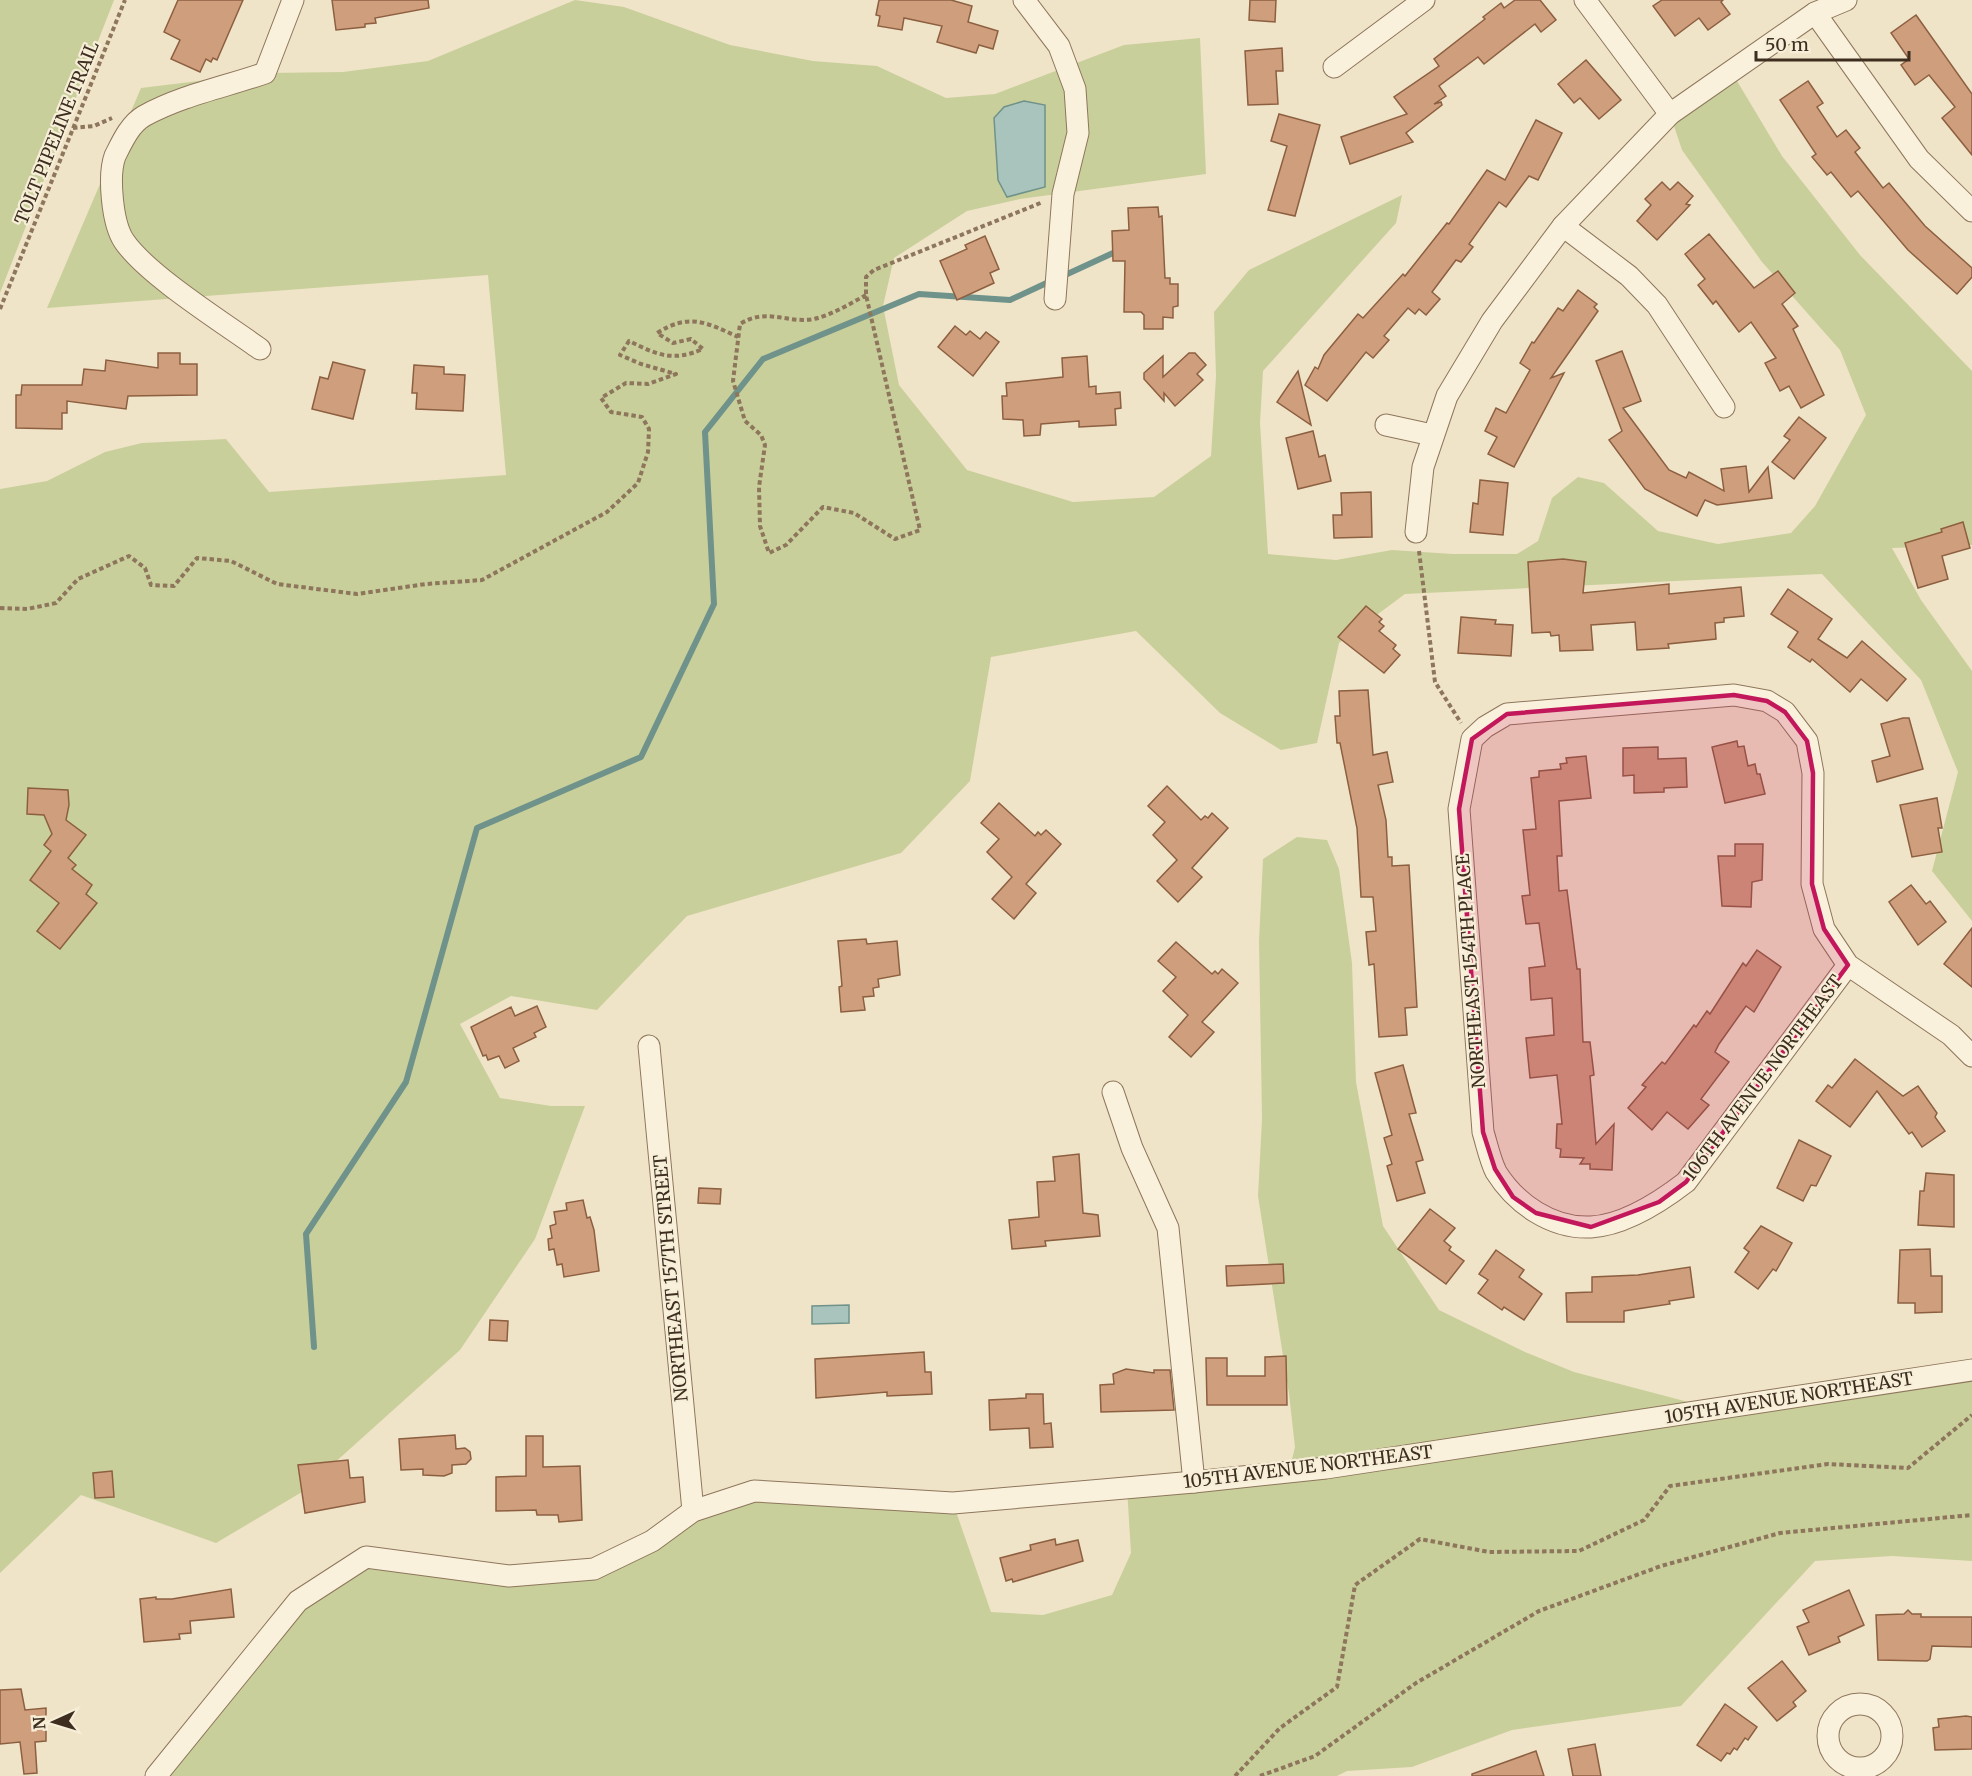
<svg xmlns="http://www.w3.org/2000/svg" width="1972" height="1776" font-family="Merriweather,serif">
  <rect width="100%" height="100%" fill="#f0e4c8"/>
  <g fill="#c9cf9b">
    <path d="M0,0H114L0,293Z"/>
    <path d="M575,0L624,7L730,45L813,61L877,66L946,98L995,94L1124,45L1200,38L1206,174L1020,199L967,211L894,258L883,306L899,385L967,470L1073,502L1154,497L1211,456L1216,376L1214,312L1249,270L1402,195L1396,223L1263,371L1260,423L1268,554L1336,560L1392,550L1453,554H1517L1538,541L1552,498L1578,477L1604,483L1658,531L1718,544L1791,533L1815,506L1866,415L1840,350L1762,262L1682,150L1670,114L1731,71L1782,156L1860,255L1972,371V545L1892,548L1921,600L1972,671V921L1932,871L1958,772L1921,680L1822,574L1405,594L1339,643L1317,743L1281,750L1220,713L1136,631L991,657L970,781L901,853L687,916L597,1010L511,996L460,1024L500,1098L551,1106H585L535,1239L460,1350L302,1492L216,1543L81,1495L0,1573V489L47,481L105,452L142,443L226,439L269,492L506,475L488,275L47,308L141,88L265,73L343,72L428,61Z"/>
    <path d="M1297,837L1327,840L1339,869L1352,963L1356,1082L1383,1226L1439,1310L1525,1352L1574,1372L1715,1409L1972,1370V1561L1892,1556L1815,1561L1681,1706L1512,1730L1412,1767L1347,1771L1337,1776H156L298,1601L366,1557L509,1576L594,1569L754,1491L953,1503L991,1612L1043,1615L1112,1595L1131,1553L1127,1488L1289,1472L1295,1447L1289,1394L1258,1196L1262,1119L1259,941L1263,859Z"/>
  </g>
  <g fill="#a9c4bc" stroke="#6f938a" stroke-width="1.5">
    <path d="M1024,101L1045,105V187L1007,197L998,180L994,118L1004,107Z"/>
    <path d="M849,1305V1323L812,1324V1306Z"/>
  </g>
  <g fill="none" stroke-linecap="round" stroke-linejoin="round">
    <g stroke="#6f938a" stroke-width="6">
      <path d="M1063,276L1113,253"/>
      <path d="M314,1347L306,1234L406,1082L477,828L641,757L714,604L705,432L763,359L919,294L1010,300L1053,280"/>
    </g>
  </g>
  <g fill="#cf9f7d" stroke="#8d5f41" stroke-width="1.5">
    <path d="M178,0H243L217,60L213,58L211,62L206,59L200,72L171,59L180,40L164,32Z"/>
    <path d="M332,0H428L429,8L375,18L376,23L365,24V27L336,30Z"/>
    <path d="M879,0H951L972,6L968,22L998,31L993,49L979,45L976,53L937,42L942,26L904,18L902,30L878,26L880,16L876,15Z"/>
    <path d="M1250,0H1276L1275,22L1249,20Z"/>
    <path d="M1515,0H1540L1556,20L1541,32L1535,24L1484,64L1478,57L1439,86L1446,96L1434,104L1441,102L1442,105L1406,133L1413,142L1350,164L1341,137L1407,114L1394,97L1439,66L1434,59L1485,19L1483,17L1501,3L1504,8Z"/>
    <path d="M1662,0H1723L1721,2L1730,14L1708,30L1699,18L1675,36L1653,6Z"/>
    <path d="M1916,15L1972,94V155L1942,118L1955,107L1929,75L1915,85L1901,65L1909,59L1891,33Z"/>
    <path d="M1282,48L1283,71H1276L1278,104L1248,105L1245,51Z"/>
    <path d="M1586,60L1621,100L1599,119L1580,98L1574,103L1558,84Z"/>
    <path d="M1808,81L1823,103L1817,107L1837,137L1846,130L1860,148L1855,152L1883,188L1889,183L1925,226L1972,268V277L1957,294L1908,250L1858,191L1851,197L1831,172L1827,175L1812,157L1816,154L1780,100Z"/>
    <path d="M1279,114L1320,125L1295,216L1268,210L1287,146L1271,141Z"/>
    <path d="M1536,120L1562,133L1538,180L1529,176L1506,207L1499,202L1469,244L1473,247L1461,262L1456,260L1432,292L1440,299L1426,315L1419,309L1415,314L1408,308L1384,336L1389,340L1373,358L1366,352L1327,401L1305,385L1315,367L1318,369L1324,355L1358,314L1363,318L1403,274L1405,276L1447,223L1449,224L1487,170L1505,180Z"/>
    <path d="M1662,182L1670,190L1678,182L1693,196L1686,204L1690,205L1657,240L1637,221L1651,205L1645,199Z"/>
    <path d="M1158,207L1159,217L1162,216L1165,278H1170V284H1178V306L1173,307V318L1163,317V329H1144V315L1141,312H1124L1125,261H1113L1112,231L1129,230L1128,208Z"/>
    <path d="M1709,234L1754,288L1778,271L1795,293L1782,304L1798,326L1793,329L1824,395L1801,408L1789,386L1780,391L1765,363L1776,358L1751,322L1739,332L1716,301L1713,304L1698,285L1705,279L1685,254Z"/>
    <path d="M985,236L999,269L990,273L994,283L957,300L940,261L967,249L965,245Z"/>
    <path d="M1578,290L1597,304L1594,307L1598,311L1551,378L1564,373L1514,467L1488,454L1497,437L1485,431L1496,408L1506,413L1530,370L1520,363L1532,342L1534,343L1558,308L1563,311Z"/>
    <path d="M955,326L966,335L970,331L980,339L986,332L999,342L973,376L938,347Z"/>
    <path d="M1622,351L1641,401L1623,408L1669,470L1686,478L1689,472L1724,491L1721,469L1746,466L1749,492L1768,467L1772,498L1717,505L1705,500L1697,516L1645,489L1609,440L1622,431L1596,361Z"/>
    <path d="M158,353H180V364H197V395L128,396L126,409L67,401V413H62V429L16,428V395H21L22,385H82L84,369L105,371L106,360L158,368Z"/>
    <path d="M1189,353H1195L1206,365L1197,374L1203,380L1175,406L1164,393V401L1144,379V373L1163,356V377Z"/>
    <path d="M1087,356L1089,387L1096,386V394L1120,392L1121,408L1115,409L1116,425L1079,427V421L1041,424L1040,435L1024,436L1023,420L1003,419L1002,396H1007L1006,383L1063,377L1062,358Z"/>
    <path d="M333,362L365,370L353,419L312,409L320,377L328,379Z"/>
    <path d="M414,365L444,367V374L465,375L463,411L416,409L417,393H412Z"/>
    <path d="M1298,371L1311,425L1277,402Z"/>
    <path d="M1799,417L1826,438L1794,479L1772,462L1790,440L1784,436Z"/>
    <path d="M1313,431L1319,457L1325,455L1331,481L1298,489L1286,438Z"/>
    <path d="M1480,480L1508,483L1503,535L1470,532L1473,503L1478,504Z"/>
    <path d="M1371,492L1372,537L1334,538L1333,515H1342L1341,493Z"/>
    <path d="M1963,522L1970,548L1942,556L1948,579L1918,588L1905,543L1942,532L1941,529Z"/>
    <path d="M1563,559L1586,562L1583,593L1669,584V594L1741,587L1744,616L1724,618V622L1715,623L1716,639L1668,644L1669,648L1637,650L1635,622L1591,625L1593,650L1560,651L1559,635L1551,636L1550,632L1532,633L1528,562Z"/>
    <path d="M1788,589L1832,619L1818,639L1847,658L1862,641L1906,679L1887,701L1861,679L1850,692L1812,659L1810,662L1788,647L1798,632L1771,614Z"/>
    <path d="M1366,606L1382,619L1379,622L1384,626L1379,631L1396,645L1393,649L1400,655L1384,673L1338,637Z"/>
    <path d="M1461,617L1496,620L1495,624L1513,625L1511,656L1458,653Z"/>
    <path d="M1368,690L1373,755L1387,752L1393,782L1378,785L1386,820L1388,857H1392V866L1409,865L1417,1007L1405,1008L1407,1035L1379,1037L1374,964L1369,965L1366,932L1376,931L1373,897H1361L1357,828L1340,743H1337L1335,716H1340L1339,691Z"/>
    <path d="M1903,718H1909L1923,769L1877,782L1872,761L1890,756L1881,724Z"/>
    <path d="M1737,741L1738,747L1744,746L1748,766L1755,764L1757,774H1760L1765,794L1725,803L1712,747Z"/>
    <path d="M1658,747V759L1686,758L1687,787L1664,788V792L1634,793V775L1623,776V748Z"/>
    <path d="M1586,756L1591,798L1559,801L1562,856H1557L1559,891L1567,890L1577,969H1580L1583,1042H1590L1594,1075L1590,1076L1596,1144L1614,1124L1612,1170L1590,1169V1164H1580L1584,1158L1560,1157L1561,1149L1556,1148L1557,1124H1562L1557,1075L1530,1078L1526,1038L1554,1035L1552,998L1531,1000L1529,968L1545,966L1539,923L1526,924L1522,896L1530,895L1523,830L1536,829L1531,778L1539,777V771L1561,769L1560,764L1567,763L1566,758Z"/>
    <path d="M1167,786L1201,820L1205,816L1208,818L1212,813L1228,828L1192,868L1202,877L1178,902L1157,881L1177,860L1153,835L1165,822L1148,806Z"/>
    <path d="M28,788L68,790L69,805L66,820L86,835L68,858L76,865L72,869L92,885L86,894L97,903L60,949L37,931L59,903L30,880L51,851L44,845L52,834L44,815L27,814Z"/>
    <path d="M1937,798L1942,828H1938L1942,852L1912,857L1900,805Z"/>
    <path d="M999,803L1035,836L1038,832L1041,835L1046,830L1061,844L1026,884L1036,893L1014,919L992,899L1012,877L987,852L999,839L981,823Z"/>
    <path d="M1735,844H1763L1762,880L1752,882L1751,907L1722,906L1718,856H1735Z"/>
    <path d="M1911,885L1926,904L1930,901L1946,922L1918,945L1889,902Z"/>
    <path d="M1972,928V987L1944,964Z"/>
    <path d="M866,939L867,944L897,941L900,975L878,979L879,987L873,988L874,996L863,997L865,1010L841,1012L839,987L842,986L838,941Z"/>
    <path d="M1176,942L1212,974L1215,971L1218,974L1222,969L1238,983L1202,1022L1214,1032L1191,1057L1169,1037L1188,1015L1163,991L1176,977L1158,961Z"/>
    <path d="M1757,950L1781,967L1754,1012L1746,1006L1719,1044L1715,1052L1729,1062L1701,1099L1709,1105L1688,1129L1667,1112L1652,1130L1628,1108L1646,1087L1642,1085L1662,1062L1665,1064L1694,1025L1696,1027L1707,1011L1710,1014L1743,963L1746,966Z"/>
    <path d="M537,1006L546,1027L534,1033L536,1037L513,1048L519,1061L505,1068L499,1056L488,1060L486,1055L483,1056L471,1027L511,1007L515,1016Z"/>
    <path d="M1855,1059L1903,1096L1918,1086L1937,1113L1935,1117L1945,1131L1922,1147L1912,1132L1909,1134L1877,1091L1850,1127L1816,1101L1828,1085L1832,1088Z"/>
    <path d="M1403,1065L1416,1113L1409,1114L1423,1160L1416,1162L1425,1193L1397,1201L1387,1166L1392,1164L1384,1138L1392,1135L1375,1073Z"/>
    <path d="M1799,1140L1831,1156L1816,1186L1811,1185L1803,1201L1777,1188Z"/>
    <path d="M1079,1154L1083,1213L1098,1215L1100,1236L1045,1241L1046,1246L1012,1249L1009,1220L1039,1217L1037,1182L1055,1181L1053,1157Z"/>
    <path d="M1926,1173L1954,1175V1227L1918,1225L1920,1191H1924Z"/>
    <path d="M699,1188L721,1189L720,1204L698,1203Z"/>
    <path d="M583,1200L587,1218L590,1217L594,1230L599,1271L564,1277L562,1264L557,1265L554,1249L549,1250L548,1239L552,1238L550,1226L556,1224L554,1212L567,1210L566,1203Z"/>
    <path d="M1430,1209L1455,1228L1444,1241L1451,1247L1449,1250L1464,1261L1446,1284L1398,1249Z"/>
    <path d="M1761,1226L1792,1243L1776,1271L1773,1269L1758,1289L1735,1272L1749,1252L1744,1248Z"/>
    <path d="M1930,1249L1931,1276H1942V1312L1915,1313V1303H1898L1900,1250Z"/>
    <path d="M1496,1250L1524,1270L1519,1277L1542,1294L1524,1320L1504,1307L1502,1310L1478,1293L1488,1280L1479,1274Z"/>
    <path d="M1283,1264L1284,1283L1227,1286L1226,1266Z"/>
    <path d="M1690,1267L1694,1297L1669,1301L1670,1304L1624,1311V1322H1567L1566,1293L1592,1292V1277L1638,1275Z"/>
    <path d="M490,1320L508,1321L507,1341L489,1340Z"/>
    <path d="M924,1352L925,1372H931L932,1394L887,1396V1392L816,1398L815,1359Z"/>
    <path d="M1286,1356L1287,1405H1207L1206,1358H1227V1376H1265V1357Z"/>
    <path d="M1126,1369L1154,1373V1370H1170L1174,1410L1101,1412L1100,1385L1114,1384L1113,1374Z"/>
    <path d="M1026,1394H1043L1044,1424L1051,1423L1053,1447L1030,1448L1029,1428L990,1430L989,1400L1026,1398Z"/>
    <path d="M455,1435L456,1449L465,1448L470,1452L471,1459L466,1464L452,1465V1473L444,1476L423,1475V1469L401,1470L399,1439Z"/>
    <path d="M526,1436H543V1467L580,1466L582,1520L559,1522L558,1515H537L536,1510L496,1511V1477L526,1476Z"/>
    <path d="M348,1460L350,1478L363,1477L365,1502L305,1513L298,1465Z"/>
    <path d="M112,1471L114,1497L95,1498L93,1473Z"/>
    <path d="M1055,1539L1056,1545L1078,1540L1083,1561L1013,1582L1012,1579L1006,1581L1000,1558L1031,1550L1030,1545Z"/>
    <path d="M231,1589L234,1617L190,1621L191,1633L179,1634L180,1639L144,1642L140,1599L156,1597V1599H172Z"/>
    <path d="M1849,1590L1864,1625L1838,1637L1840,1642L1809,1655L1797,1627L1809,1622L1803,1610Z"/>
    <path d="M1908,1610L1912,1614H1921V1617H1972V1647L1932,1646L1930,1659L1927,1661L1878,1660L1876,1615L1904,1614Z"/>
    <path d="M1782,1661L1806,1691L1793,1702L1796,1706L1777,1721L1748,1688Z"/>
    <path d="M21,1689L25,1710L46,1708V1741L35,1742L37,1773L24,1774L20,1742L0,1744V1690Z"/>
    <path d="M1725,1704L1757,1727L1748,1740L1745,1738L1737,1750L1734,1748L1730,1754L1727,1753L1721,1761L1697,1745Z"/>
    <path d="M1966,1716L1972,1717V1749L1935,1750L1933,1728L1939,1727L1938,1719Z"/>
    <path d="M1595,1744L1601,1776H1573L1568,1749Z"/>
    <path d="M1536,1751L1544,1776H1472V1774Z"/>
  </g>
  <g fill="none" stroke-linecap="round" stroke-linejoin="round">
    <defs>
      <g id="minor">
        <path d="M1024,0L1059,46L1075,89L1078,133L1063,194L1055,299"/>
        <path d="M1585,0L1670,114"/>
        <path d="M1815,13L1919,159L1972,211"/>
        <path d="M1334,67L1424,0"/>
        <path d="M1563,226L1629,276L1657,305L1724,407"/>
        <path d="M260,349C224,323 147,275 124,241C112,223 108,175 115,156C122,142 130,124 144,116C182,95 225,87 265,73L293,0"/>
        <path d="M1386,425L1432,435"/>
        <path d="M1416,532L1423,467L1447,396L1492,321L1563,226L1670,114L1815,13L1846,0"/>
        <path d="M1848,965L1686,1182C1660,1202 1625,1225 1591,1227C1552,1229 1516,1204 1496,1172C1490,1160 1487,1145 1483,1132L1459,809L1472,739L1485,727L1507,714L1734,695L1767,701L1785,712L1807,741L1813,773L1812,884L1824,929L1848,965L1951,1035L1972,1056"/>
        <path d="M649,1046L693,1511"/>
        <path d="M1113,1092L1132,1148L1168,1228L1194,1482"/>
        <circle cx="1860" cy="1736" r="32"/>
        <path d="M156,1776L298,1601L366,1557L509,1576L594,1569L652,1541L693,1511L754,1491L953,1503L1194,1482L1326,1468L1972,1370"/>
      </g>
    </defs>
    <use href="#minor" stroke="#8d765c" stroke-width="23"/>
    <g stroke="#8d765c" stroke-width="4" stroke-dasharray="4.5 3" stroke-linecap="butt">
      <path d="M73,128L94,126L112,118"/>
      <path d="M866,295C850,304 831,315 814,319C787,324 767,307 740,324L733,381L745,421L761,435L765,445L759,487L760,526L769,553L786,545L823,507L854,513L895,539L920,530L866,295V277L874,270L1043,202"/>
      <path d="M0,309L125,0"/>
      <path d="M1419,551L1435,682L1461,723"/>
      <path d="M0,608L27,609L56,603L78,579L129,556L145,568L151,585L174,586L197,558L231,561L277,584L357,594L426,584L482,580L607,512L638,483L648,452L649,429L642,417L611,412L601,398L626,383L648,384L676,374L641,364L620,355L629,341C658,355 672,362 703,349L691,339L673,343L657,333C689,313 706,322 738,337"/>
      <path d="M1235,1776L1280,1728L1337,1687L1355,1585L1420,1539L1489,1552L1579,1551L1644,1520L1670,1486L1828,1464L1908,1468L1972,1415"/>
      <path d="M1260,1776L1315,1756L1416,1683L1539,1611L1661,1566L1780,1533L1972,1515"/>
    </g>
    <use href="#minor" stroke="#faf1dc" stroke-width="21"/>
  </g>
  <path fill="#c2185b" fill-opacity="0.2" stroke="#c2185b" stroke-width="4.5" stroke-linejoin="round" d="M1734,695L1767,701L1785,712L1807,741L1813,773L1812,884L1824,929L1848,965L1686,1182L1659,1202L1591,1227L1536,1213L1513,1197L1495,1169L1483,1132L1459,809L1472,739L1507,714Z"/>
  <g text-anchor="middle" stroke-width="4.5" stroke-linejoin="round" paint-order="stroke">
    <g font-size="18" fill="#3d2e20" stroke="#f7eed8">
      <text transform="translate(57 133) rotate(-68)" y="6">TOLT PIPELINE TRAIL</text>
      <text transform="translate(1471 971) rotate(-94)" y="6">NORTHEAST 154TH PLACE</text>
      <text transform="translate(1763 1078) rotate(-53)" y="6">106TH AVENUE NORTHEAST</text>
      <text transform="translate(671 1278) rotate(-95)" y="6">NORTHEAST 157TH STREET</text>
      <text transform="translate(1789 1398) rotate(-9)" y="6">105TH AVENUE NORTHEAST</text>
      <text transform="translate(1308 1467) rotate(-7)" y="6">105TH AVENUE NORTHEAST</text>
    </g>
  </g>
  <g transform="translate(54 1722) rotate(266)" stroke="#f7eed8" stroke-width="4.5" paint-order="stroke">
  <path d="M0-4.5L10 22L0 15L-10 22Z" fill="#3d2e20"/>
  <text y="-9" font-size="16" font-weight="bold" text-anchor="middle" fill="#3d2e20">N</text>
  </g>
  <path d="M1756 51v9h153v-9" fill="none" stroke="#3d2e20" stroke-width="3"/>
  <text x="1765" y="51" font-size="18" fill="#3d2e20" stroke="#f7eed8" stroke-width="4.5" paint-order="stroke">50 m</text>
</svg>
